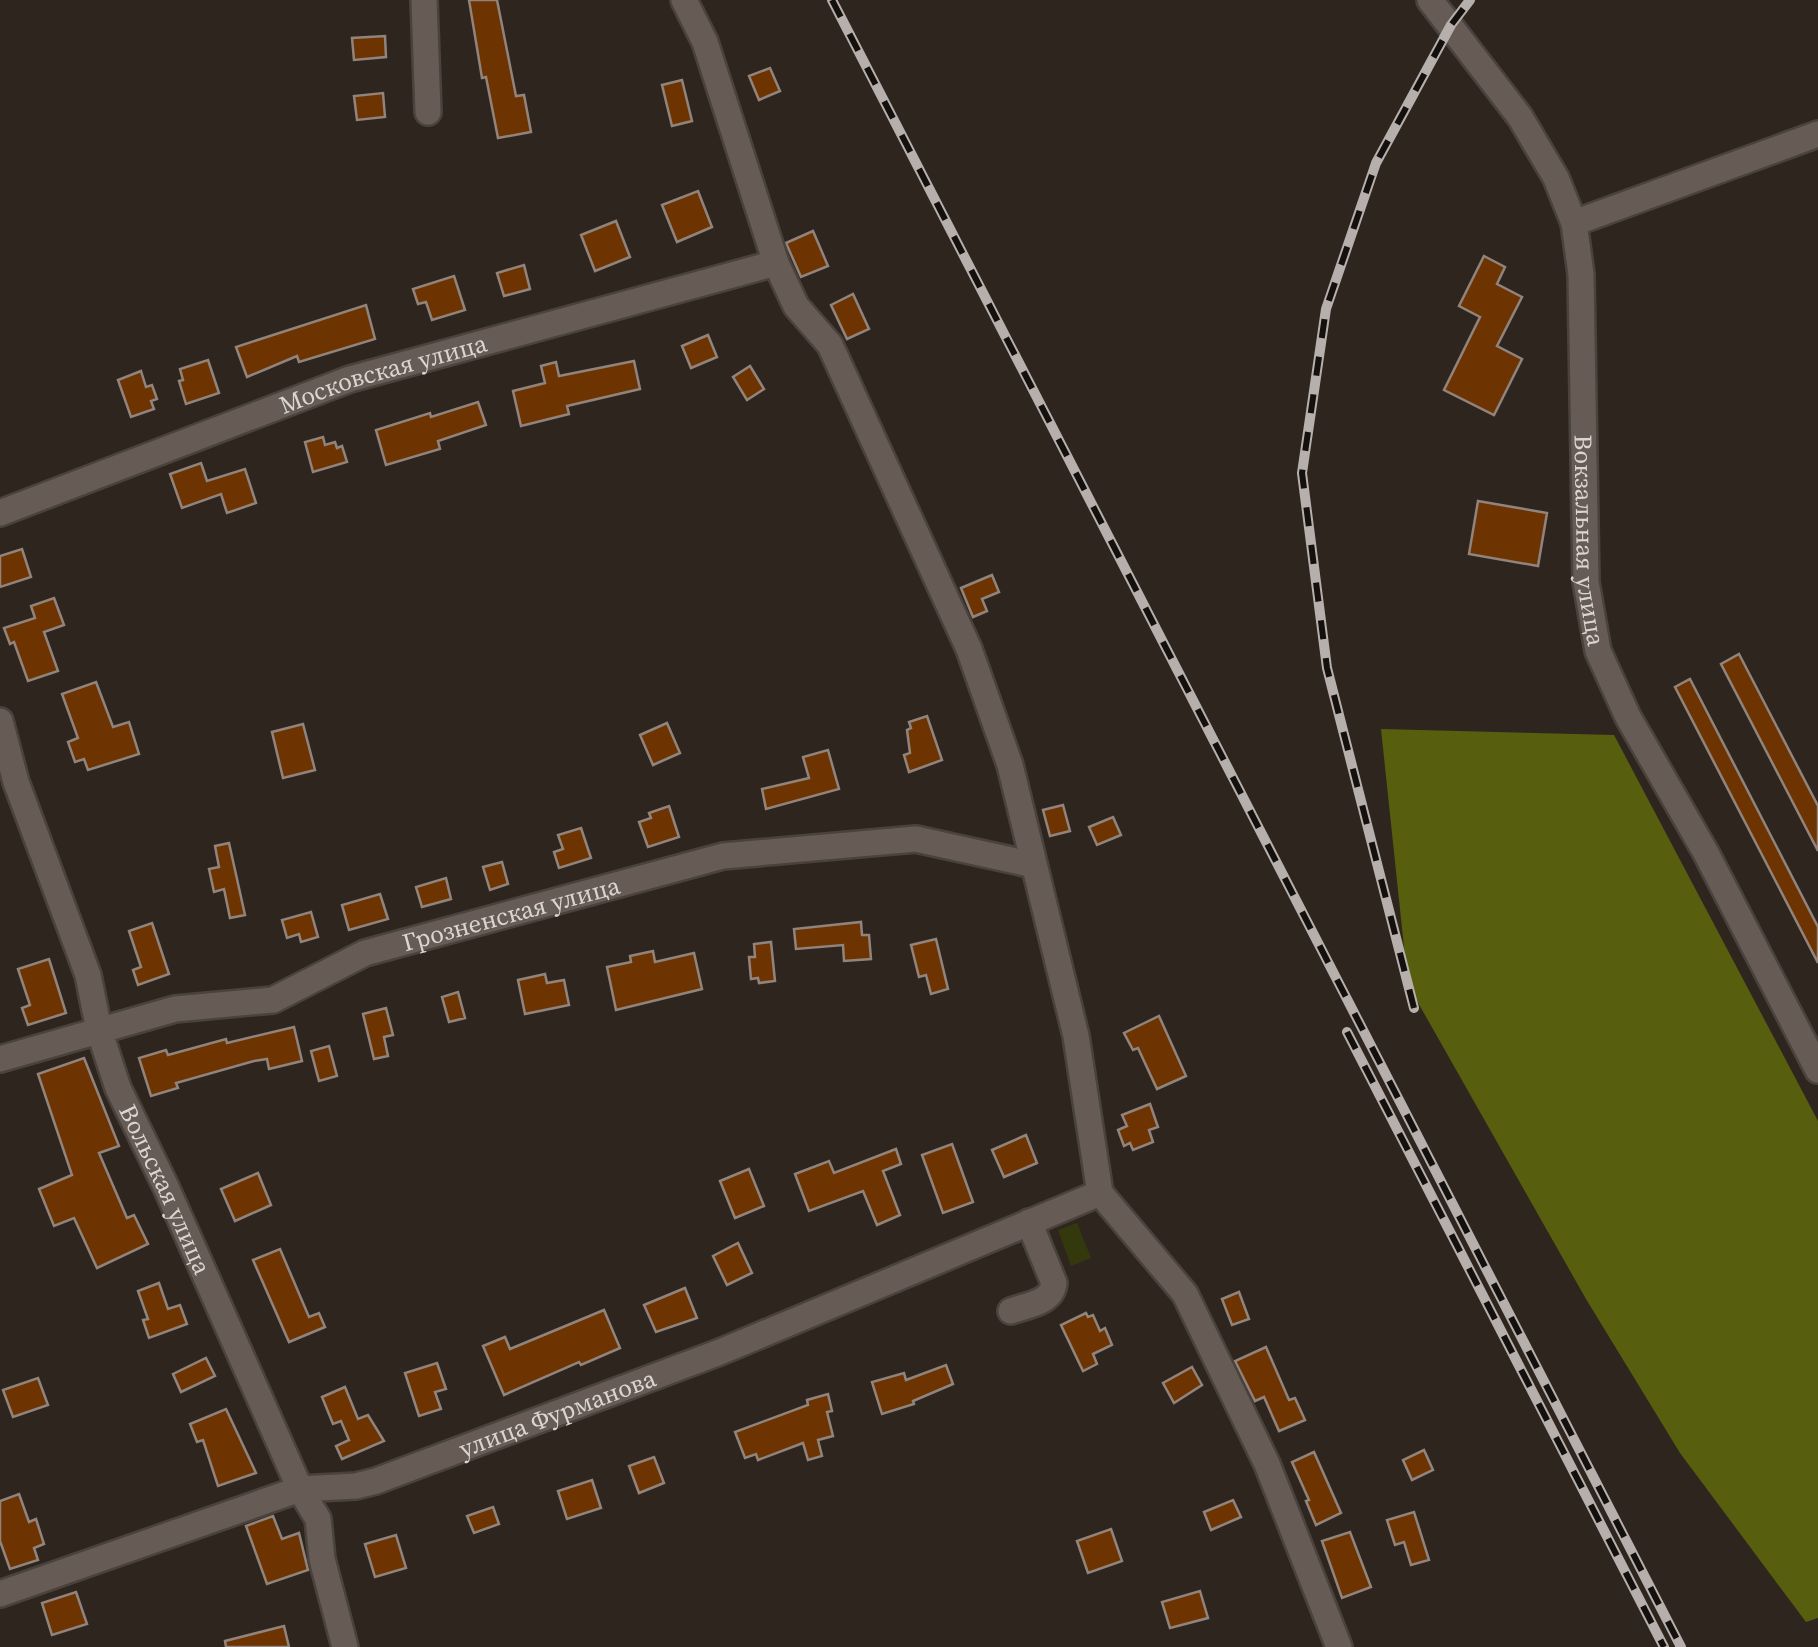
<svg xmlns="http://www.w3.org/2000/svg" width="1818" height="1647" font-family="'Source Serif 4',serif">
  <rect width="100%" height="100%" fill="#2f251f"/>
  <path fill="#33390d" d="M1077,1223L1091,1258L1071,1266L1058,1230Z"/>
  <path fill="#575f0f" d="M1381,729L1614,735L1818,1121V1618L1806,1622L1680,1453L1586,1299L1408,985Z"/>
  <g fill="#6d3401" stroke="#90847d" stroke-width="2.5">
    <path d="M469,0H497L516,96L524,95L531,132L498,138L486,77L482,78Z"/>
    <path d="M385,36L386,57L354,60L352,38Z"/>
    <path d="M770,68L780,91L759,100L749,76Z"/>
    <path d="M682,80L692,121L672,126L662,85Z"/>
    <path d="M383,93L385,117L357,120L354,96Z"/>
    <path d="M698,191L712,227L677,242L662,205Z"/>
    <path d="M616,221L630,257L595,271L581,235Z"/>
    <path d="M813,231L828,266L801,277L786,243Z"/>
    <path d="M1484,256L1505,267L1497,284L1522,297L1497,346L1522,359L1494,415L1444,390L1480,317L1459,306Z"/>
    <path d="M524,265L530,289L504,296L497,273Z"/>
    <path d="M454,276L465,310L432,320L426,302L418,304L413,289Z"/>
    <path d="M853,294L869,329L847,339L831,305Z"/>
    <path d="M366,305L375,339L299,362L297,356L247,377L236,347Z"/>
    <path d="M708,335L717,357L691,368L682,346Z"/>
    <path d="M208,360L219,393L186,404L179,381L183,380L180,369Z"/>
    <path d="M634,361L640,389L567,406L569,414L521,426L513,391L545,383L541,366L556,362L559,376Z"/>
    <path d="M750,366L764,389L747,400L733,377Z"/>
    <path d="M141,371L146,387L152,385L157,399L151,401L154,409L131,417L118,380Z"/>
    <path d="M478,402L486,425L438,441L440,449L386,465L376,430L430,413L431,417Z"/>
    <path d="M323,437L325,445L335,442L337,448L342,446L347,462L313,472L305,442Z"/>
    <path d="M201,463L207,481L245,469L256,503L227,513L221,494L182,508L170,474Z"/>
    <path d="M1478,501L1547,513L1538,566L1469,554Z"/>
    <path d="M22,549L31,577L0,587V556Z"/>
    <path d="M992,575L999,592L982,599L987,611L973,617L961,588Z"/>
    <path d="M54,598L64,625L44,632L58,671L28,681L14,642L10,644L4,628L35,618L31,606Z"/>
    <path d="M1739,654L1818,806V851L1721,664Z"/>
    <path d="M1690,679L1818,927V963L1675,687Z"/>
    <path d="M96,682L113,727L129,722L139,754L88,770L84,759L75,762L68,742L78,738L62,694Z"/>
    <path d="M927,716L942,760L909,772L904,755L910,753L907,730L911,728L909,722Z"/>
    <path d="M667,723L680,753L653,765L640,735Z"/>
    <path d="M303,724L315,770L283,778L272,732Z"/>
    <path d="M828,750L839,789L766,809L762,789L809,778L803,757Z"/>
    <path d="M1063,805L1070,831L1050,836L1043,810Z"/>
    <path d="M669,806L679,837L648,847L639,822L651,818L649,813Z"/>
    <path d="M1113,817L1121,835L1097,845L1089,827Z"/>
    <path d="M581,828L591,858L559,868L554,852L563,849L558,835Z"/>
    <path d="M229,843L245,915L230,918L224,889L214,892L209,869L219,867L215,846Z"/>
    <path d="M502,862L508,884L490,890L483,867Z"/>
    <path d="M446,878L451,899L422,907L416,887Z"/>
    <path d="M380,894L388,919L349,930L342,905Z"/>
    <path d="M311,912L318,937L301,942L299,934L287,938L282,920Z"/>
    <path d="M861,922L862,935H869L871,959L844,961L843,945L796,949L794,929Z"/>
    <path d="M152,923L169,974L138,985L133,970L141,967L129,931Z"/>
    <path d="M936,939L948,989L931,994L926,975L919,977L911,945Z"/>
    <path d="M771,942L775,981L759,983L758,978L751,979L749,957H755L754,944Z"/>
    <path d="M653,951L655,962L694,953L702,989L616,1010L607,967L631,962L630,956Z"/>
    <path d="M49,959L66,1013L28,1025L22,1008L30,1005L18,969Z"/>
    <path d="M545,974L547,983L564,980L569,1005L525,1014L518,980Z"/>
    <path d="M458,992L465,1018L449,1022L442,997Z"/>
    <path d="M386,1008L393,1035L384,1037L388,1056L374,1059L363,1014Z"/>
    <path d="M1159,1016L1186,1076L1157,1089L1138,1048L1133,1050L1124,1033Z"/>
    <path d="M294,1027L302,1061L269,1069L267,1059L254,1061L176,1083L178,1088L151,1096L139,1058L166,1050L168,1055L226,1039L227,1043Z"/>
    <path d="M329,1046L337,1076L319,1081L311,1051Z"/>
    <path d="M84,1058L119,1146L99,1153L127,1218L134,1215L148,1244L97,1268L74,1218L54,1226L39,1189L72,1175L38,1074Z"/>
    <path d="M1150,1104L1158,1127L1149,1130L1153,1142L1133,1150L1130,1143L1124,1146L1118,1130L1127,1126L1122,1115Z"/>
    <path d="M1026,1135L1037,1163L1004,1177L992,1150Z"/>
    <path d="M952,1144L973,1202L943,1213L922,1155Z"/>
    <path d="M896,1149L901,1164L883,1171L900,1215L877,1225L863,1191L809,1211L795,1174L829,1161L834,1173Z"/>
    <path d="M749,1169L764,1206L735,1218L720,1181Z"/>
    <path d="M258,1173L271,1205L235,1221L221,1189Z"/>
    <path d="M738,1243L752,1273L727,1285L713,1256Z"/>
    <path d="M280,1249L309,1317L319,1313L325,1327L289,1342L253,1260Z"/>
    <path d="M159,1283L168,1309L180,1305L187,1324L149,1338L143,1320L148,1319L138,1291Z"/>
    <path d="M685,1288L697,1318L656,1332L644,1305Z"/>
    <path d="M1239,1292L1249,1319L1232,1325L1222,1299Z"/>
    <path d="M604,1310L620,1348L581,1365L579,1362L504,1395L483,1346L505,1337L510,1349Z"/>
    <path d="M1086,1313L1088,1317L1093,1315L1100,1331L1105,1328L1112,1345L1093,1354L1097,1364L1083,1371L1061,1325Z"/>
    <path d="M1266,1347L1289,1400L1295,1398L1305,1420L1279,1431L1264,1397L1255,1401L1235,1361Z"/>
    <path d="M206,1358L215,1376L181,1392L173,1374Z"/>
    <path d="M437,1363L446,1389L435,1392L441,1409L419,1416L405,1373Z"/>
    <path d="M946,1365L953,1384L913,1401L914,1404L882,1414L872,1382L904,1373L906,1380Z"/>
    <path d="M1192,1367L1202,1385L1174,1403L1163,1383Z"/>
    <path d="M38,1378L48,1405L13,1417L3,1390Z"/>
    <path d="M345,1387L358,1419L368,1415L384,1441L342,1459L336,1446L349,1440L341,1421L333,1424L322,1397Z"/>
    <path d="M828,1394L832,1411L827,1412L833,1436L818,1440L822,1456L808,1460L803,1443L758,1460L756,1454L745,1458L735,1432L808,1405L807,1400Z"/>
    <path d="M226,1409L256,1473L218,1486L203,1440L197,1442L190,1424Z"/>
    <path d="M1424,1450L1433,1470L1412,1480L1403,1460Z"/>
    <path d="M1314,1452L1341,1513L1316,1525L1306,1501L1309,1500L1292,1462Z"/>
    <path d="M654,1457L664,1483L639,1493L629,1466Z"/>
    <path d="M592,1480L601,1508L567,1519L558,1491Z"/>
    <path d="M19,1494L29,1522L36,1519L44,1544L34,1548L38,1560L10,1569L0,1541V1501Z"/>
    <path d="M1233,1500L1241,1517L1211,1530L1204,1512Z"/>
    <path d="M493,1507L499,1524L474,1533L467,1516Z"/>
    <path d="M1414,1512L1429,1560L1411,1565L1404,1542L1395,1545L1387,1520Z"/>
    <path d="M273,1516L282,1539L299,1533L308,1570L267,1584L246,1526Z"/>
    <path d="M1111,1529L1122,1561L1088,1573L1077,1541Z"/>
    <path d="M1350,1532L1371,1587L1342,1598L1322,1541Z"/>
    <path d="M396,1535L406,1568L375,1577L365,1544Z"/>
    <path d="M1200,1591L1208,1618L1170,1628L1162,1602Z"/>
    <path d="M76,1592L87,1624L52,1635L42,1603Z"/>
    <path d="M284,1626L289,1647H226L225,1641Z"/>
  </g>
  <g fill="none" stroke-linecap="round" stroke-linejoin="round">
    <defs>
      <g id="minor">
        <path d="M424,0L428,112"/>
        <path d="M684,0L705,42L776,263L796,306L830,345L969,649L1010,765L1076,1036L1100,1193L1185,1294L1267,1464L1339,1647"/>
        <path id="s1" d="M1430,0L1520,117L1556,178L1574,223L1581,274L1586,582L1598,651L1628,717L1706,853L1818,1070"/>
        <path d="M1574,223L1818,134"/>
        <path id="s2" d="M0,513L350,379L776,263"/>
        <path id="s3" d="M0,721L16,782L88,975L99,1030L118,1088L166,1187L300,1489L318,1519L322,1559L345,1647"/>
        <path id="s4" d="M0,1059L175,1009L273,1000L365,953L723,856L916,839L1034,865"/>
        <path d="M1011,1311C1027,1305 1052,1303 1054,1283L1029,1222"/>
        <path id="s5" d="M0,1594L300,1489L356,1486L376,1481L720,1352L1100,1193"/>
      </g>
    </defs>
    <use href="#minor" stroke="#4a423d" stroke-width="30"/>
    <use href="#minor" stroke="#675c55" stroke-width="25"/>
    <defs>
      <g id="rail">
        <path d="M832,0L1681,1647"/>
        <path d="M1414,1008L1327,668L1302,473L1326,309L1376,163L1451,25L1470,0"/>
        <path d="M1347,1032L1664,1647"/>
      </g>
    </defs>
    <use href="#rail" stroke="#b6afab" stroke-width="10"/>
    <use href="#rail" stroke="#14100d" stroke-width="6" stroke-dasharray="19" stroke-linecap="butt"/>
  </g>
  <g text-anchor="middle" stroke-width="9" stroke-linejoin="round" paint-order="stroke">
    <g font-size="25" fill="#dbd5d1" stroke="#14100d">
      <text dy="9" stroke="none"><textPath href="#s2" startOffset="408">Московская улица</textPath></text>
      <text dy="9" stroke="none"><textPath href="#s1" startOffset="585">Вокзальная улица</textPath></text>
      <text dy="9" stroke="none"><textPath href="#s4" startOffset="535">Грозненская улица</textPath></text>
      <text dy="9" stroke="none"><textPath href="#s3" startOffset="498">Вольская улица</textPath></text>
      <text dy="9" stroke="none"><textPath href="#s5" startOffset="588">улица Фурманова</textPath></text>
    </g>
  </g>
</svg>
